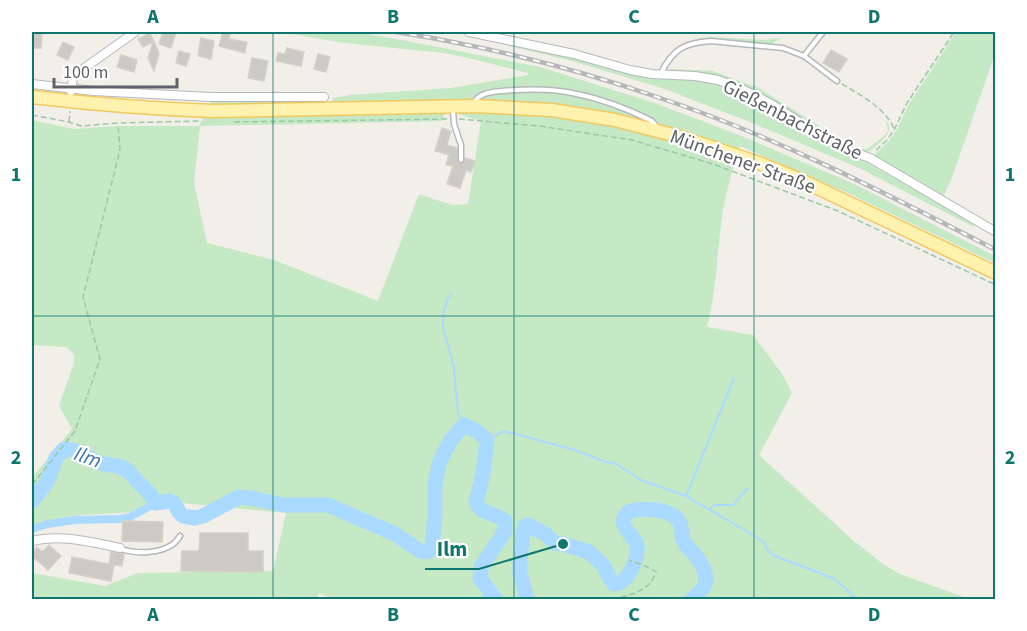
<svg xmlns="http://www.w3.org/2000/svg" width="1027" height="631" font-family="'Source Sans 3',sans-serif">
  <rect width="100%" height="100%" fill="#f1efe8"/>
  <g fill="#c5e8c5" fill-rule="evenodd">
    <path d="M280,32H356L407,41L540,67L655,103L744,137L852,183L995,256V263L848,193L740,146C733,167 727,188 723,210C717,249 717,289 707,327L753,335L782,374L792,393L759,455L855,542L883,564L900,574L969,599L336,600L319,593L316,600H32V573L105,586L138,573L273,571L286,513L161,501L138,512L80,515L32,527V478L72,429L59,406L74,363V354L66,347L32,345V120L74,129L117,126H199L211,102H332L333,98L350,95L451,88L528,75V73L473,59L444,53L345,43ZM446,110L481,121L468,204L452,205L419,194L378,301L274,260L207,243L194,183L200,126L442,121Z"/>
    <path d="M956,32H995V54L951,180L942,199L876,159L875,154L889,141L896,131L909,104Z"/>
    <path d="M711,37L764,40L781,38L771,44L711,39L699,40L685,43L673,50C685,41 696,38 711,37Z"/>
    <path d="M510,43L716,83L742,93L772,109L836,149L866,162L977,225L972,226L859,168L750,122L662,88L572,61L509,46Z"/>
    <path d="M670,69L713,71L759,88L856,149H867L883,137L888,131L886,120L889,125V131L885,138L870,151L863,153L839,144L745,87L672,72Z"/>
  </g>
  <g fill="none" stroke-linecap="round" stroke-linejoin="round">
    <g stroke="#aadaff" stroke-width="2">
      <path d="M452,293L448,299L443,314V327L454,368L458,413L464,425"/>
      <path d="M487,440L504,431L575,450L606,462L615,463L641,480L686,496L763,541L768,551L775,556L833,578L845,588L857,600"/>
      <path d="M686,496L734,378"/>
      <path d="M710,510L714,505H733L748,488"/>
    </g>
    <path stroke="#aadaff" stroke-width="8" d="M32,529L48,524L75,520L120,519L130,517L156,503"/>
    <g stroke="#aadaff" stroke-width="15">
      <path d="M32,501L47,482L56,458L64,449C81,450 83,456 98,462C105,465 113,465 121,467C130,470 132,476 138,482C146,490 150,493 156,503L170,501L174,503L179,512L183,516L195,518L203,516L239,497L250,498L284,505H328L395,534L420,551L427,552L432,549L435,515V484L440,461L451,440L464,425L475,430L487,440L483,474L476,503L483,511L499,517L505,521V531L481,567L480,578L496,600"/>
      <path d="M526,600C526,589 523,585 520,575C519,569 522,533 525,526L528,525L545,534L555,543L563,544L589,552L603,565L610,579L614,584C628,584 639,558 637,545C635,537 626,532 624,525C622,519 625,516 628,512C641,507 673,508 680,523C682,529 681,536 684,542C686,547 693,551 696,556C710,575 710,586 691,600"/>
    </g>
  </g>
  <g fill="#cccac5" stroke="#d6d1c6" stroke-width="1.5">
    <path d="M32,32H42L41,48H32Z"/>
    <path d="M163,32H176L171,48L159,44Z"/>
    <path d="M223,32H231L229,39L247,42L245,53L219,46Z"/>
    <path d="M150,33L159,53L154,71L148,58L153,42L143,47L138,39Z"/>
    <path d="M201,38L214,41L211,59L198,56Z"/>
    <path d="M63,42L74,47L68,60L57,55Z"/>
    <path d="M287,48L304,52L301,66L276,61L278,53L285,54Z"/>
    <path d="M831,50L847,59L839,72L823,63Z"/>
    <path d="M179,51L190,54L186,66L176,63Z"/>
    <path d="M318,54L330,57L326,72L314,69Z"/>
    <path d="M121,55L137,60L134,72L117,67Z"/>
    <path d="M252,58L268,61L264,81L248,78Z"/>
    <path d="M442,128L451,131L447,145L457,148L458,163L463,164L465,158L475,161L471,172L466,170L460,188L447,184L453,166L446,165L449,155L435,151Z"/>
    <path d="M123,521L163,522L162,542L122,541Z"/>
    <path d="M200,533H248V551H263V572L181,571L182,551H199Z"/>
    <path d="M49,545L61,556L48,570L32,556V553L37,547L42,552Z"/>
    <path d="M111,552L124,554L122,566L109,564Z"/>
    <path d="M72,557L114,565L111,581L69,573Z"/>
  </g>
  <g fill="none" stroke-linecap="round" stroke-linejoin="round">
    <defs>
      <g id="service">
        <path d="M804,56L823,32"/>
        <path d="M661,73C673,49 684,43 711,41L783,48L804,56L837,81"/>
        <path d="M474,103C478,93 492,92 502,91C525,89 549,88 572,93C599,98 628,109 652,121L655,125V128"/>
        <path d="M453,110L454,124L461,145V160"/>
        <path d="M121,549C136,554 160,554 173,544C176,542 178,539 180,536"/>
      </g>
      <g id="minor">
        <path d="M469,32L574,54L630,70L652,74L695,76L718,80L744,90L773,105L837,146L870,158L996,232"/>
        <path d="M32,84L93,91L211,97H324"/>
        <path d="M71,91L73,78L76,74L135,32"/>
        <path d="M32,541C61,534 91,542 120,548"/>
      </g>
      <path id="primary" d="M32,97C92,104 153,109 214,111L474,106L552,110L615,120L681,137L759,163L801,180L996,273"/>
    </defs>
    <use href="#service" stroke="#b5b8bc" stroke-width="7"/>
    <use href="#minor" stroke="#b5b8bc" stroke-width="10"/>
    <use href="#primary" stroke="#f2c960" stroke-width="15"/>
    <g stroke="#9cc7a9" stroke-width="1.5" stroke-dasharray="6 3" stroke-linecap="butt">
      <path d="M842,84C860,95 886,108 894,129"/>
      <path d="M32,115L69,122L81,126L118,123L200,121"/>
      <path d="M459,119L539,126L632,140L713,164L838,211L996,285"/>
      <path d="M69,122L70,111"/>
      <path d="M234,122L448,119"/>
      <path d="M876,150L887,140L894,130L907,103L954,32"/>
      <path d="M32,485L75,431L100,359L83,297L120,150L118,124"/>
      <path d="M612,600C630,594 649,593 656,572L650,568L629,560"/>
    </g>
    <use href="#service" stroke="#fff" stroke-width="4"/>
    <use href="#minor" stroke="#fff" stroke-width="8"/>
    <use href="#primary" stroke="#fff2af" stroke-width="12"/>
    <defs>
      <path id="rail" d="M396,32C485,46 574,68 660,98C777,137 887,194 996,250"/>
    </defs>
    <use href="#rail" stroke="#b6b7b8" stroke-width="4.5"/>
    <use href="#rail" stroke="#fff" stroke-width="2" stroke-dasharray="7" stroke-linecap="butt"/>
  </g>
  <path fill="none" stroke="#0f766e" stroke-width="1.5" stroke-opacity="0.55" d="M273,32V600M514,32V600M754,32V600M32,316H996"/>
  <g text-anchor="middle" stroke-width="4.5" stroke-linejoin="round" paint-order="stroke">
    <g font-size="20" fill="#5f6368" stroke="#fff">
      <text transform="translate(793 119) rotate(27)" y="7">Gießenbachstraße</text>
      <text transform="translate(743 161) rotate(20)" y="7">Münchener Straße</text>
    </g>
    <g font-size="21" font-style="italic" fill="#4174aa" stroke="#fff">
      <text transform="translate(88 457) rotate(20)" y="7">Ilm</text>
    </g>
  </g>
  <path fill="none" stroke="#0f766e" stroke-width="2" d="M563 544L479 569H425"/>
  <circle fill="#0f766e" stroke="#fff" stroke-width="2" cx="563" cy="544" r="6"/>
  <g font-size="21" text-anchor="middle" font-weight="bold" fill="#0f766e" stroke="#fff" stroke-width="4.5" stroke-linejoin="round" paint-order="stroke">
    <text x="452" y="556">Ilm</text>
  </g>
  <rect width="1027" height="631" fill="none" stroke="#ffffff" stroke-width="66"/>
  <path d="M54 78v9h123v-9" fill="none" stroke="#5f6368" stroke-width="3"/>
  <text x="63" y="78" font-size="18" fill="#5f6368" stroke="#ffffff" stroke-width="4.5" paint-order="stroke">100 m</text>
  <rect x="33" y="33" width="961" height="565" fill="none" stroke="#0f766e" stroke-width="2"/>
  <g font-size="20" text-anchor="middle" font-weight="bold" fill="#0f766e">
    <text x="153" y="23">A</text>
    <text x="393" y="23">B</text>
    <text x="634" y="23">C</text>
    <text x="874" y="23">D</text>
    <text x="16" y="181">1</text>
    <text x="1010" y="181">1</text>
    <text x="16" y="464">2</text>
    <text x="1010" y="464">2</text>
    <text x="153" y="621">A</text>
    <text x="393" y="621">B</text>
    <text x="634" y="621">C</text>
    <text x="874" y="621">D</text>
  </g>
</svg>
